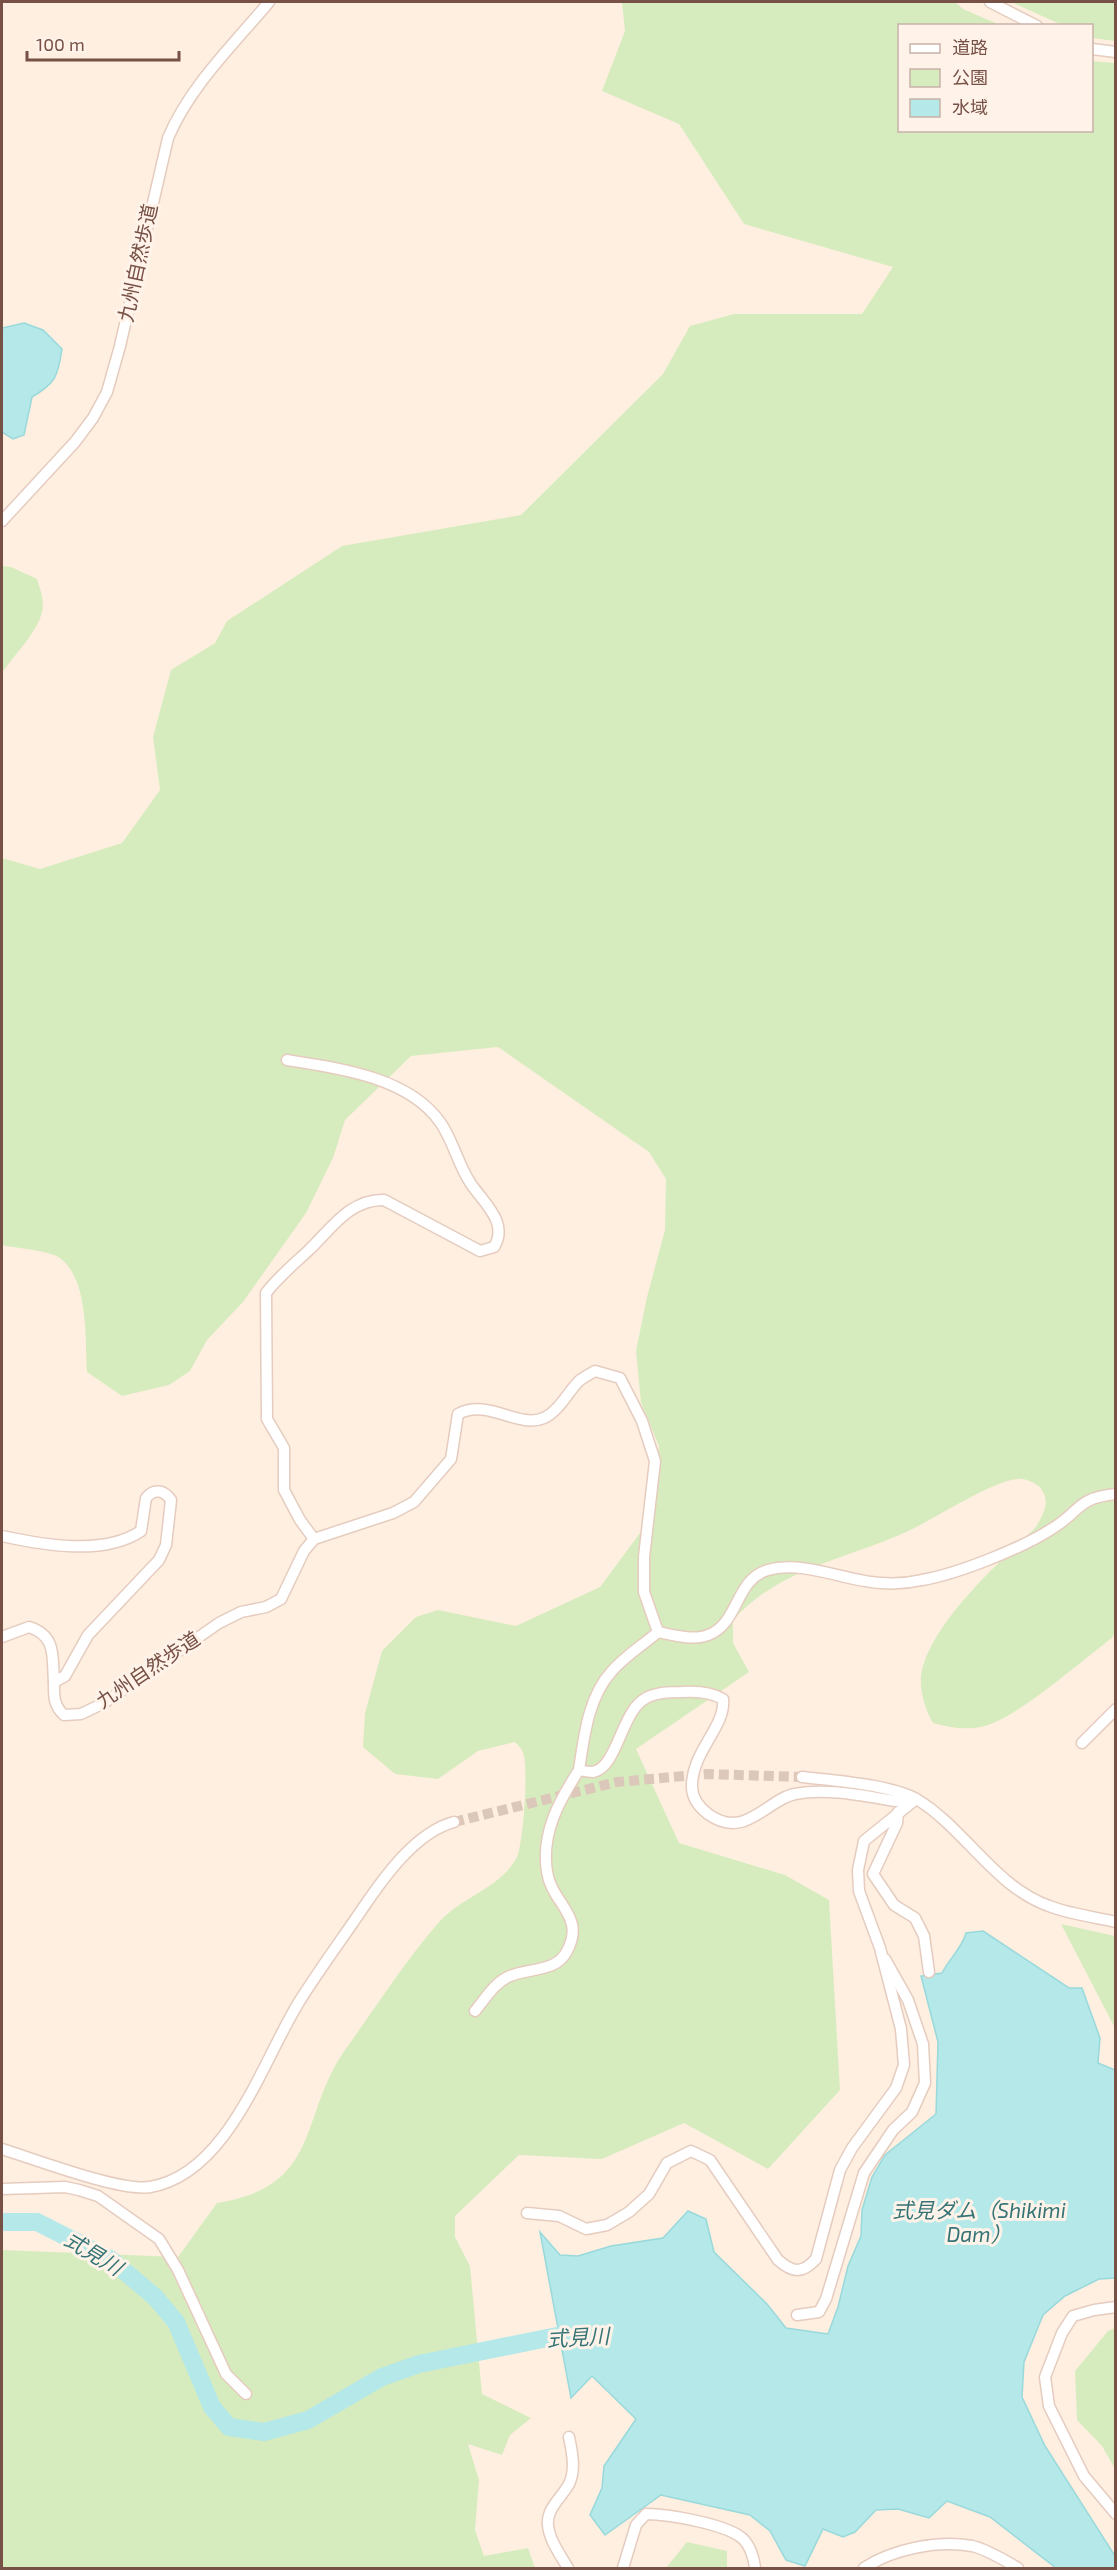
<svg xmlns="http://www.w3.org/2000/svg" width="1117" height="2570" font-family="'Exo 2','Noto Sans JP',sans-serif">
  <rect width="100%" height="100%" fill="#feefe1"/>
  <g fill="#d7ecbe">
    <path d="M622,2H955L963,9L1000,25L900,26V130H1092V61L1115,63V1632L1112,1638C1080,1662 1023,1713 988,1725C971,1731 950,1728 933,1723C924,1708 917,1683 923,1666C938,1616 999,1563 1036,1527C1043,1514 1051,1502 1041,1489C1037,1483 1024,1478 1017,1479C990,1482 935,1519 906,1532C847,1559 778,1569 733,1620V1643L749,1672L636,1749L679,1843L785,1875L829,1900L840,2090L768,2169L684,2123L602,2159L519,2155L455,2216V2237L470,2266L482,2394L531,2418L510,2435L502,2455L468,2444L479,2480L475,2530L484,2556L528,2548L535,2568H2V2250L178,2257L217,2203C323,2186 298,2117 345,2050C376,2007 405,1961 440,1921C462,1897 502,1887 517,1857C523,1844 529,1767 523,1753C522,1749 518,1745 515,1742L478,1751L438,1779L395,1774L363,1747L365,1713L382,1651L416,1617L438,1610L516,1626L600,1587L643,1529L659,1446L641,1403L636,1351L647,1297L665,1230L666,1179L649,1152L498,1047L411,1056L345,1120L333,1158L306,1213L243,1302L207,1340L190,1371L169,1385L122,1396L87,1372C85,1339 89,1280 60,1258C51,1251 15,1248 2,1245V858L40,869L122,843L160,790L153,737L171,670L215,643L227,621L342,546L521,515L663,374L690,326L734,314H862L893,267L744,224L679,124L602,91L625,31Z"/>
    <path d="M1011,2H1115V41L1092,38V26L1062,25Z"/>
    <path d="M2,566L11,567L37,579C40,589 45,601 42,612C37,633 14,655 2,673Z"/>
    <path d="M1061,1924L1115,1936V2028Z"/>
    <path d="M1115,2328H1116L1115,2469L1102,2446L1077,2420L1075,2371L1108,2331Z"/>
    <path d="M687,2542L727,2551V2568H666Z"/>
  </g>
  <g fill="#b4e8e9" stroke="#99d9db" stroke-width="1.5">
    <path d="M24,323L43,330L62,349C58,376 56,383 32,397L24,435L13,439L2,432V328Z"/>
    <path d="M983,1931L1069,1988H1082L1100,2038L1098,2063L1115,2070V2278L1099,2279L1065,2296L1043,2315L1024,2362L1022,2397L1045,2446L1115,2556V2568H1056L990,2517L947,2501L929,2518L898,2509L876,2510L855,2532L843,2537L823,2529L805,2566L786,2560L770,2531L750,2515L661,2495L605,2535L590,2515L602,2488L604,2466L636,2419L592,2376L571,2398L540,2232L560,2255L578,2256L611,2246L663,2238L688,2211L706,2219L714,2252L767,2304L786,2328L828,2334L838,2307L848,2266L861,2236L862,2210L872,2177L885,2155L936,2114L938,2042L921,1976L942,1973C949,1959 962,1948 966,1933Z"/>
  </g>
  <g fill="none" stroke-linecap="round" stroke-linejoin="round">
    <path stroke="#b4e8e9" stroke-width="18" d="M2,2222H37L110,2259L155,2297L176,2322L212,2407L229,2427L264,2432L308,2420L382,2377L419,2364L562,2335L584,2334"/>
    <path stroke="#dcc8ba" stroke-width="10" stroke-dasharray="10 5" stroke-linecap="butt" d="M454,1822L617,1782L706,1774L802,1777"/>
    <defs>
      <g id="minor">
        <path d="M990,2L1037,26"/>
        <path d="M1092,49L1116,52"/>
        <path d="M2,521L75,442L93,418L107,392L120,346L168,138C190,86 233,45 269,2"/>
        <path d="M287,1060C338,1068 408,1077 440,1122C453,1140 458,1165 471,1184C484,1203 509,1223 494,1247L480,1251L384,1200C350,1199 331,1229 309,1250C294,1264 278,1277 266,1293L267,1419L284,1448V1490L300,1520L314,1539"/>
        <path d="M2,1536C43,1545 104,1556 141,1531L146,1498C154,1488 164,1490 171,1500L166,1545L159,1560L88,1635L65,1676L54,1682C54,1695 53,1705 64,1715L81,1714L104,1703L219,1623L241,1612L266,1607L281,1599L304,1551L314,1539L393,1513L414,1502L451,1459L458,1414C489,1398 517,1429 544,1418C559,1411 568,1392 579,1381C584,1377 590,1374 595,1371L620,1378L642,1421L655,1461L644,1557V1592L658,1632"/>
        <path d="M658,1632C643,1645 625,1656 612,1671C588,1697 584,1737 579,1770C583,1771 589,1772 593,1772C618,1767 621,1711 646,1698C657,1692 670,1692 682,1692C696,1691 711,1692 723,1699C726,1727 691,1752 692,1787C692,1798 699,1807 708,1814C745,1841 767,1799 795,1794C831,1787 872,1798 908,1803"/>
        <path d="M658,1632C673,1635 694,1641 708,1635C739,1624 735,1579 768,1570C805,1560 844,1581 881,1583C893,1584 909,1583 922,1580C957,1574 1023,1548 1053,1528C1081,1511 1076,1498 1116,1494"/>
        <path d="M2,1637L29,1627C57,1636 52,1657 54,1682"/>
        <path d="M1082,1743L1116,1709"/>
        <path d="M802,1777C832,1780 893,1785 918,1800C965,1829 995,1887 1049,1906C1070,1914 1094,1917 1116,1922"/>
        <path d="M898,1812L897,1823L873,1874L894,1905L915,1918L924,1936L929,1972"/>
        <path d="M475,2011C485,1999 495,1982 510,1976C529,1968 557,1972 567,1951C586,1916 552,1904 547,1872C541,1833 559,1801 579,1770"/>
        <path d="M2,2149C34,2159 121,2192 150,2187C228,2174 263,2060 299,2002C319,1970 342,1939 363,1908C384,1877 416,1832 454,1822"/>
        <path d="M2,2189L65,2187L79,2190L98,2196L159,2239L178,2270L226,2374L246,2394"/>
        <path d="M527,2213L559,2216L586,2229L607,2225L629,2212L649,2194L667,2163L691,2151L710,2160L778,2260C793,2273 802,2274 816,2259L840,2170L852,2148L896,2088L904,2065L901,2029L880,1948L859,1891L858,1870L864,1841L916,1799"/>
        <path d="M1116,2307L1094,2310L1073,2316L1062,2333L1045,2377L1049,2406L1084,2476L1116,2514"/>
        <path d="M797,2315L819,2312L826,2299L864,2173L893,2130L912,2112L925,2083L923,2044L908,2000L885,1959"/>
        <path d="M568,2568C561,2556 549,2540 548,2525C546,2509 562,2497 569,2484C576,2470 572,2451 569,2437"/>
        <path d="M623,2568L636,2525L646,2514C668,2514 725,2524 742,2538C750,2545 754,2558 755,2568"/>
        <path d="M864,2568C893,2549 937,2540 972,2546C986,2549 1006,2561 1018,2568"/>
      </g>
    </defs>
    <use href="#minor" stroke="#e5ccbf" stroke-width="13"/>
    <use href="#minor" stroke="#fff" stroke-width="10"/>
  </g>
  <g text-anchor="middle" stroke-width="6" stroke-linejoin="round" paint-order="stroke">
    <g font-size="20" fill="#775146" stroke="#fff3e9">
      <text transform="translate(138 263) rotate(-78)" y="7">九州自然歩道</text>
      <text transform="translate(148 1670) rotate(-34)" y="7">九州自然歩道</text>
    </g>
    <g font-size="21" font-style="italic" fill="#367476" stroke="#fff3e9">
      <text x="979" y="2218">式見ダム（Shikimi<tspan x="979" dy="24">Dam）</tspan></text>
      <text transform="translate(93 2254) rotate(31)" y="7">式見川</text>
      <text transform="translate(578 2338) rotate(-3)" y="7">式見川</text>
    </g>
  </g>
  <rect width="1117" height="2570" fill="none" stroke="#775146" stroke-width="6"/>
  <rect x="898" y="24" width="195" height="108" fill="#fff3e9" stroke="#c9b2a8" stroke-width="1.5"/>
  <rect x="910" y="44" width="30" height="9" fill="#ffffff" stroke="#c9b2a8" stroke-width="1.5"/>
  <text x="952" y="54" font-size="18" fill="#775146">道路</text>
  <rect x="910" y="69" width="30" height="18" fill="#d7ecbe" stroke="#c9b2a8" stroke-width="1.5"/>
  <text x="952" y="84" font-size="18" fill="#775146">公園</text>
  <rect x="910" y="99" width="30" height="18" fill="#b4e8e9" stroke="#c9b2a8" stroke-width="1.5"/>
  <text x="952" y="114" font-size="18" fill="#775146">水域</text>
  <path d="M27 51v9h152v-9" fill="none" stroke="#775146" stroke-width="3"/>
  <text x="36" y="51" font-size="18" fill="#775146" stroke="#fff3e9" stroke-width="4.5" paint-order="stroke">100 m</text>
</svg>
